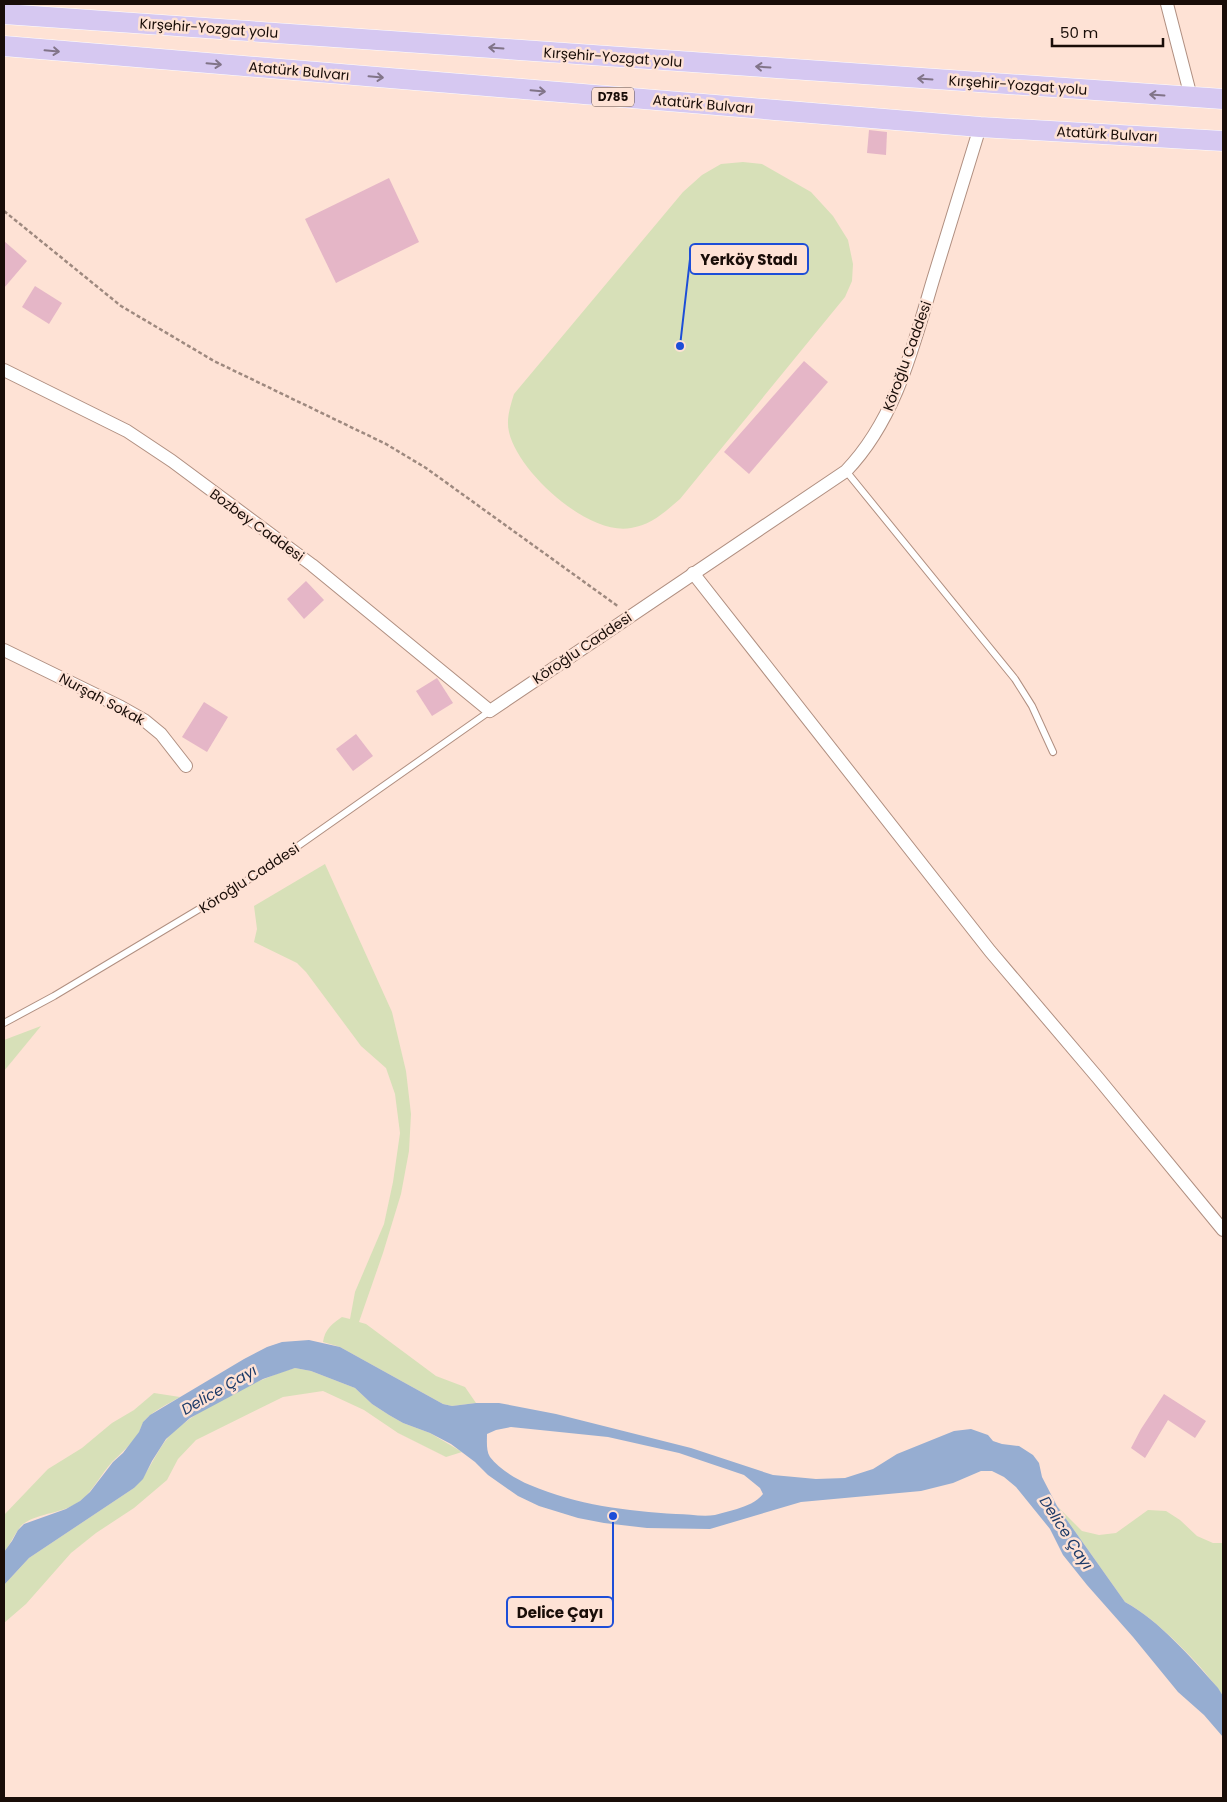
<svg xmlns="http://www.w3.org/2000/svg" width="1227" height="1802" font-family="Poppins,sans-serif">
  <rect width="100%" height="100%" fill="#fee2d5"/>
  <g fill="#d7e0b8">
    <path d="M743,162L762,164L811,192L833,216L848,240L853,264L852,281L845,297L680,499C665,512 651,525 631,528C588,536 518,472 509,432C506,419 510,407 514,394L683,192L702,175L721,164Z"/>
    <path d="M325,864L392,1012L406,1071L411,1114L409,1151L401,1194L383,1253L359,1322L366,1324L436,1376L465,1387L476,1403L452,1406L443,1404L340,1347L323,1342C325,1329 332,1324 342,1317L350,1319L355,1292L384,1224L393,1182L400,1133L395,1094L386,1068L361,1046L306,972L297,963L254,942L257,929L254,906Z"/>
    <path d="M41,1026L4,1071V1040Z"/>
    <path d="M295,1368L311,1371L355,1388L372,1404L389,1415L403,1423L430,1433L462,1452L446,1457L398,1433L364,1410L323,1391L283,1397L196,1440L178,1459L167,1480L134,1508L96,1533L71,1553L26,1604L4,1623V1585L29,1558L134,1488C148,1474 154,1456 166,1440C187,1413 261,1377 295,1368Z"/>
    <path d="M154,1393L180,1397C168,1404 154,1410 145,1420C141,1424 141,1430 138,1434C131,1445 121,1453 112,1462C101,1474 93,1491 80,1501C63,1514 40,1512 23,1524C17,1529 10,1545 4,1552V1515L48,1469L82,1448L112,1423L134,1410Z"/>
    <path d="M1057,1506L1082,1531L1099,1535L1116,1533L1148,1510L1166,1511L1180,1520L1197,1536L1213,1543H1223V1696C1204,1667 1156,1618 1125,1602Z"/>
  </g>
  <path fill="#96add1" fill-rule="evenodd" d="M309,1340L340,1347L443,1404L452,1406L476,1403H499L556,1414L691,1448L773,1475L816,1479L845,1478L873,1469L897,1454L954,1431L971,1429L988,1435L993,1441L1002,1444L1019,1446L1033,1455L1039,1463L1042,1477L1057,1506L1125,1602C1160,1621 1191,1658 1218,1688L1223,1696V1737L1204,1715L1178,1692L1133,1637L1087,1585L1063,1555L1050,1529L1016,1487L1004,1477L992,1471H981L953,1483L921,1491L801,1502L710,1529L647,1528L604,1523L578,1518L539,1506L518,1496L488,1475L475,1462L451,1444L430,1433L403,1423L389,1415L372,1404L355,1388L311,1371L295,1368L263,1379L190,1418L166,1439L152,1461L143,1479L134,1488L29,1558L4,1585V1552L12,1541L18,1530L24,1524L66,1509L80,1501L90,1492L113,1462L123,1453L139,1432L143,1422L150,1415L244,1359L267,1347L282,1342ZM511,1427L608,1437L679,1453L744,1475L760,1488L763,1494C757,1502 746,1506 737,1509C730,1511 722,1513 715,1515C702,1517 689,1514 676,1514C628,1511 576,1505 530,1485C516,1479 499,1469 490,1457C486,1451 487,1441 487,1434L496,1430Z"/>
  <g fill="#e5b6c7">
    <path d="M869,130L887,132L886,155L867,153Z"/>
    <path d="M389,178L419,242L336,283L305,219Z"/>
    <path d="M4,241L27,261L4,288Z"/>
    <path d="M35,286L62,303L49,324L22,307Z"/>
    <path d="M804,361L828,382L749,474L724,452Z"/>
    <path d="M306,581L324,600L304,619L287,599Z"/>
    <path d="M437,678L453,703L432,716L416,691Z"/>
    <path d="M204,702L228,717L207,752L182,737Z"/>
    <path d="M356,734L373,756L353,771L336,749Z"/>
    <path d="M1164,1394L1206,1421L1195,1438L1168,1420L1145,1458L1131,1448L1141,1429Z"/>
  </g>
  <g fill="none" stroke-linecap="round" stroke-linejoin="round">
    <defs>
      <g id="service">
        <path d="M846,471L1015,679L1032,706L1053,752"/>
        <path d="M4,1023L54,996L261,872L490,711"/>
      </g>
      <g id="minor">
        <path d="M1167,4L1191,97"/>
        <path d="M4,370L127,431L172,461L312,565L490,711L846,471C896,419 913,347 933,280C949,229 964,178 980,127"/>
        <path d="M693,573L990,951L1098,1078L1223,1230"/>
        <path d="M4,650L121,707L144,720L161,734L186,766"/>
      </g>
      <g id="primary">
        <path d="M4,14L1223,99"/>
        <path d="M4,46L980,127L1223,141"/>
      </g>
    </defs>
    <use href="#service" stroke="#b08f81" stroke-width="8"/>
    <use href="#minor" stroke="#b08f81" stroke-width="14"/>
    <use href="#primary" stroke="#fff" stroke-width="21"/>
    <path stroke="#9e897f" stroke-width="2.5" stroke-dasharray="4 2.5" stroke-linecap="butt" d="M4,211L121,306L214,361L386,444L426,468L619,607"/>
    <use href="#service" stroke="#fff" stroke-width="6"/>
    <use href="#minor" stroke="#fff" stroke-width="12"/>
    <use href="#primary" stroke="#d6c8f1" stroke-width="20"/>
  </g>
  <defs><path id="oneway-shaft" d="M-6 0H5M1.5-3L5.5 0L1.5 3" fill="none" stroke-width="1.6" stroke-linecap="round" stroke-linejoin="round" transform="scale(1.25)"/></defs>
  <g stroke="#817488">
    <use href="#oneway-shaft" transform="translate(496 48) rotate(-176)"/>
    <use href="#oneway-shaft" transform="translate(52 51) rotate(5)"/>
    <use href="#oneway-shaft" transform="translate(214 64) rotate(5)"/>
    <use href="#oneway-shaft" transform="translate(763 67) rotate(-176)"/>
    <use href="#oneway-shaft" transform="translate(376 77) rotate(5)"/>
    <use href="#oneway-shaft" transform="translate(925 79) rotate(-176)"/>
    <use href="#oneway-shaft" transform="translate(538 91) rotate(5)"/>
    <use href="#oneway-shaft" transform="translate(1157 95) rotate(-176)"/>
  </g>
  <g text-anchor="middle" stroke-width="5" stroke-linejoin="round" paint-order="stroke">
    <rect fill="#fee2d5" stroke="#5e4d46" stroke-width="1" x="592" y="87.5" width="42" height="19" rx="4"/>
    <g font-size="12" font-weight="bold" fill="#190d08">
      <text x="613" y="101">D785</text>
    </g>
    <g font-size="14" fill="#190d08" stroke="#fee2d5">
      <text transform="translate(209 28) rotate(4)" y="5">Kırşehir-Yozgat yolu</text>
      <text transform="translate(613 57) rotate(4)" y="5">Kırşehir-Yozgat yolu</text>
      <text transform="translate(299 71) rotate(5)" y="5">Atatürk Bulvarı</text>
      <text transform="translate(1018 85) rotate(4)" y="5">Kırşehir-Yozgat yolu</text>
      <text transform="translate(703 104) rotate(5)" y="5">Atatürk Bulvarı</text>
      <text transform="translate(1107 134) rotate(3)" y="5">Atatürk Bulvarı</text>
      <text transform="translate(907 356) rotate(-70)" y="5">Köroğlu Caddesi</text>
      <text transform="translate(257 525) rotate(36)" y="5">Bozbey Caddesi</text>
      <text transform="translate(582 648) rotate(-34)" y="5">Köroğlu Caddesi</text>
      <text transform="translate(102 699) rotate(28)" y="5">Nurşah Sokak</text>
      <text transform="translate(249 878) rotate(-33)" y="5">Köroğlu Caddesi</text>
    </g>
    <g font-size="15" font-style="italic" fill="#1d3b69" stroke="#fee2d5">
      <text transform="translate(219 1390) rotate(-30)" y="5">Delice Çayı</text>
      <text transform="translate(1066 1533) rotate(57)" y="5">Delice Çayı</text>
    </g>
  </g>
  <path fill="none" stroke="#1d4ed8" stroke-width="2" d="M680 346L690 259M613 1516L613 1612"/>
  <g fill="#1d4ed8" stroke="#fee2d5" stroke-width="2">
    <circle cx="680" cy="346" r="5"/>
    <circle cx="613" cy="1516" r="5"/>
  </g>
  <g fill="#fee2d5" stroke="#1d4ed8" stroke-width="2">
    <rect x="690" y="244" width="118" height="30" rx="5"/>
    <rect x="507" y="1597" width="106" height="30" rx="5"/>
  </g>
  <g font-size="15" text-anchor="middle" font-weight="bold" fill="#190d08">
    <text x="749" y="265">Yerköy Stadı</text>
    <text x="560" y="1618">Delice Çayı</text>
  </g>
  <rect width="1227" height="1802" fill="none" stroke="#190d08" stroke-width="10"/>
  <path d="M1052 38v8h111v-8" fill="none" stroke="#190d08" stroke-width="2.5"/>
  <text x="1060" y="38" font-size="15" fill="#190d08" stroke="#fee2d5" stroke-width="4" paint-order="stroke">50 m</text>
</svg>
